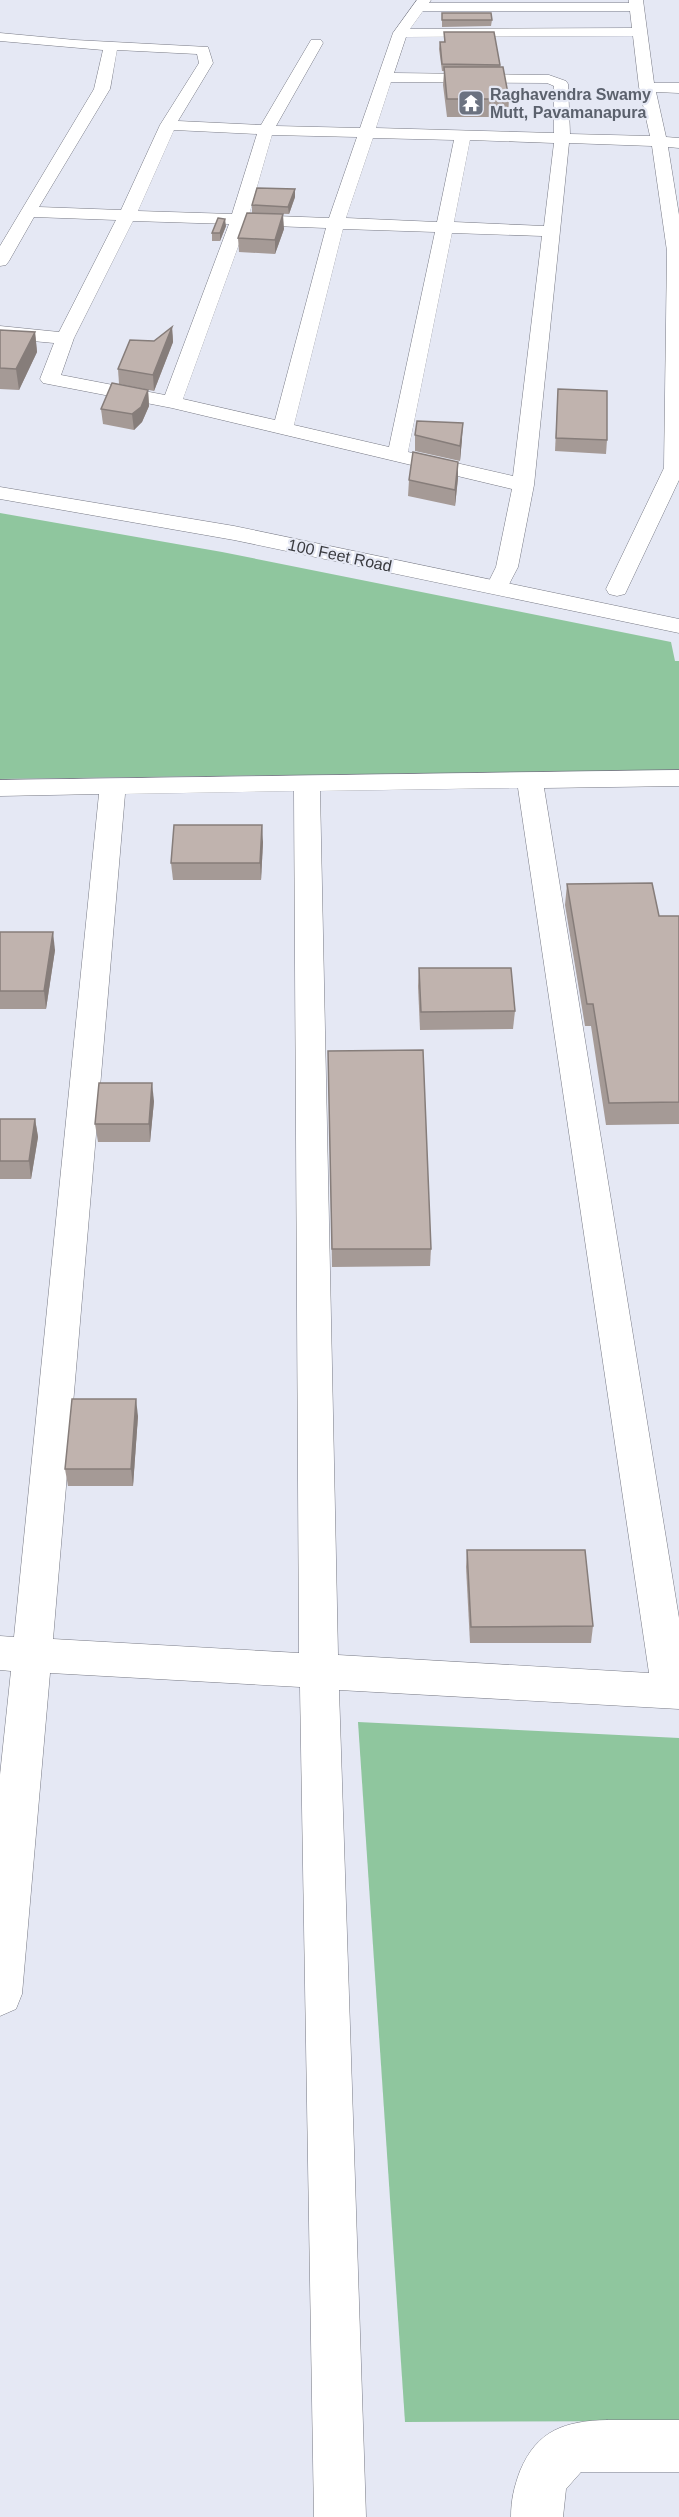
<svg xmlns="http://www.w3.org/2000/svg" width="679" height="2517" font-family="Arial,sans-serif">
  <rect width="100%" height="100%" fill="#e5e8f4"/>
  <g fill="#8fc69e">
    <path d="M0,513L222,552L671,642L675,661H679V770L0,779Z"/>
    <path d="M358,1722L679,1738V2421L405,2422Z"/>
  </g>
  <g fill="none" stroke-linecap="round" stroke-linejoin="round">
    <defs>
      <g id="street">
        <path d="M417,0H431L429,3H629V0H643L654,83H679V93L656,92L666,137L679,138V148L668,147L679,215V480L625,594L617,596L609,594L606,589L664,468L667,251L652,146L569,143L534,485L518,567L505,592L497,594L489,592L486,587L496,567L512,489L172,408L43,383L40,379L54,343L0,338V326L59,332L116,220L34,217L9,261L6,265L0,266V246L94,89L103,50L0,41V33L75,40L208,47L213,63L178,121L261,125L311,40H321L323,43L276,126L360,128L393,33ZM423,11H630L632,28L410,29ZM633,36L639,87L650,136L570,134L568,84L566,81L549,75L394,73L406,37ZM117,50L197,54L199,63L160,125L121,210L39,207L110,89ZM391,82L547,83L554,86V133L376,128ZM174,130L257,134L232,214L138,211ZM272,135L357,137L329,218L249,215ZM373,138L454,140L437,222L346,218ZM470,140L554,143L544,226L454,222ZM133,221L229,224L165,395L61,375L74,338ZM246,225L326,228L275,420L183,399ZM343,229L435,232L389,447L294,425ZM452,233L542,236L513,476L408,452Z"/>
        <path d="M679,770V786L544,788L679,1618V1709L339,1690L366,2517H314L300,1687L50,1673L22,1994L16,2009L0,2016V1775L11,1671L0,1670V1636L14,1637L99,794L0,796V780ZM518,788L649,1673L338,1655L320,791ZM294,791L299,1653L53,1639L125,794Z"/>
        <path d="M607,2420H679V2472H581L566,2489L563,2517H511C511,2500 514,2487 520,2471C537,2430 565,2421 607,2420Z"/>
      </g>
      <path id="secondary" d="M0,487L234,526L679,619V633L234,540L0,499Z"/>
    </defs>
    <use href="#street" stroke="#787a85" stroke-width="1"/>
    <use href="#secondary" stroke="#787a85" stroke-width="1"/>
    <use href="#street" fill="#fff" fill-rule="evenodd"/>
    <use href="#secondary" fill="#fff" fill-rule="evenodd"/>
  </g>
  <g fill="#a59a96">
    <path d="M442,13L492,20L491,26L442,27Z"/>
    <path d="M444,32L500,65L509,99L508,117H447L443,85L444,71H442L439,49L440,42H444Z"/>
    <path d="M295,189V197L289,214L252,213V205Z"/>
    <path d="M226,226L220,241H212V233Z"/>
    <path d="M284,229L275,254L239,252L238,238Z"/>
    <path d="M172,327L173,342L154,391L119,384L118,369Z"/>
    <path d="M0,330L35,332L37,352L19,390L0,389Z"/>
    <path d="M558,389L607,440L606,454L555,451Z"/>
    <path d="M148,390L149,406L142,422L134,430L103,424L101,409Z"/>
    <path d="M415,435L462,439L460,461L415,451Z"/>
    <path d="M458,478L455,506L408,496L409,480Z"/>
    <path d="M263,842L261,880H173L171,863Z"/>
    <path d="M567,884L659,916H679V1124L606,1125L591,1026H585L565,905Z"/>
    <path d="M0,932L55,950L46,1009H0Z"/>
    <path d="M419,968L515,1011L513,1029L420,1030L418,986Z"/>
    <path d="M328,1051L431,1249L430,1266L332,1267Z"/>
    <path d="M154,1101L150,1142H98L95,1124Z"/>
    <path d="M0,1119H35L38,1137L31,1179H0Z"/>
    <path d="M138,1416L133,1486H68L65,1469Z"/>
    <path d="M467,1550L593,1626L591,1643H470L466,1567Z"/>
  </g>
  <g fill="#867d7a">
    <path d="M295,189V197L289,214L288,207Z"/>
    <path d="M283,214L284,229L275,254V240Z"/>
    <path d="M225,219L226,226L220,241V233Z"/>
    <path d="M172,327L173,342L154,391L153,375Z"/>
    <path d="M35,332L37,352L19,390L16,369Z"/>
    <path d="M148,390L149,406L142,422L134,430L132,414Z"/>
    <path d="M463,423L462,439L460,461V446Z"/>
    <path d="M458,462V478L455,506V490Z"/>
    <path d="M262,825L263,842L261,880L260,863Z"/>
    <path d="M53,932L55,950L46,1009L44,991Z"/>
    <path d="M152,1083L154,1101L150,1142L149,1124Z"/>
    <path d="M35,1119L38,1137L31,1179L29,1161Z"/>
    <path d="M136,1399L138,1416L133,1486L131,1469Z"/>
  </g>
  <g fill="#c0b3ae" stroke="#867d7a" stroke-width="1.5">
    <path d="M442,13H491L492,20H442Z"/>
    <path d="M444,32H494L500,65L442,64L440,42H445Z"/>
    <path d="M444,67H503L509,99H447Z"/>
    <path d="M257,188L295,189L288,207L252,205Z"/>
    <path d="M247,213L283,214L275,240L238,238Z"/>
    <path d="M218,218L225,219L220,233H212Z"/>
    <path d="M172,327L153,375L118,369L130,340L154,341Z"/>
    <path d="M0,330L35,332L16,369L0,368Z"/>
    <path d="M112,383L148,390L141,407L132,414L101,409Z"/>
    <path d="M558,389L607,391V440L556,438Z"/>
    <path d="M417,421L463,423L460,446L415,435Z"/>
    <path d="M413,452L458,462L455,490L409,480Z"/>
    <path d="M174,825H262L260,863H171Z"/>
    <path d="M652,883L659,916H679V1102L609,1103L593,1004H587L567,884Z"/>
    <path d="M0,932H53L44,991H0Z"/>
    <path d="M419,968H511L515,1011L421,1012Z"/>
    <path d="M423,1050L431,1249H332L328,1051Z"/>
    <path d="M99,1083H152L149,1124H95Z"/>
    <path d="M0,1119H35L29,1161H0Z"/>
    <path d="M72,1399H136L131,1469H65Z"/>
    <path d="M467,1550H585L593,1626L471,1627Z"/>
  </g>
  <defs>
    <symbol id="temple-square" viewBox="-11 -11 22 22"><rect x="-9" y="-9" width="18" height="18" rx="4" fill="#6b7280" stroke="#e5e8f4"/><path d="M0-6L5-2H3V0L6.5 2.5H4V6H1.5V3h-3V6H-4V2.5H-6.5L-3 0V-2H-5Z" fill="#fff"/></symbol>
  </defs>
  <g fill-rule="evenodd">
    <use href="#temple-square" x="456" y="88" width="30" height="30"/>
  </g>
  <g text-anchor="middle" stroke-width="4.5" stroke-linejoin="round" paint-order="stroke">
    <g font-size="16" font-weight="bold" fill="#5b616d" stroke="#e5e8f4" text-anchor="start">
      <text x="490" y="100">Raghavendra Swamy<tspan x="490" dy="18">Mutt, Pavamanapura</tspan></text>
    </g>
    <g font-size="16" fill="#393a3f" stroke="#e5e8f4">
      <text transform="translate(340 555) rotate(12)" y="6">100 Feet Road</text>
    </g>
  </g>
</svg>
